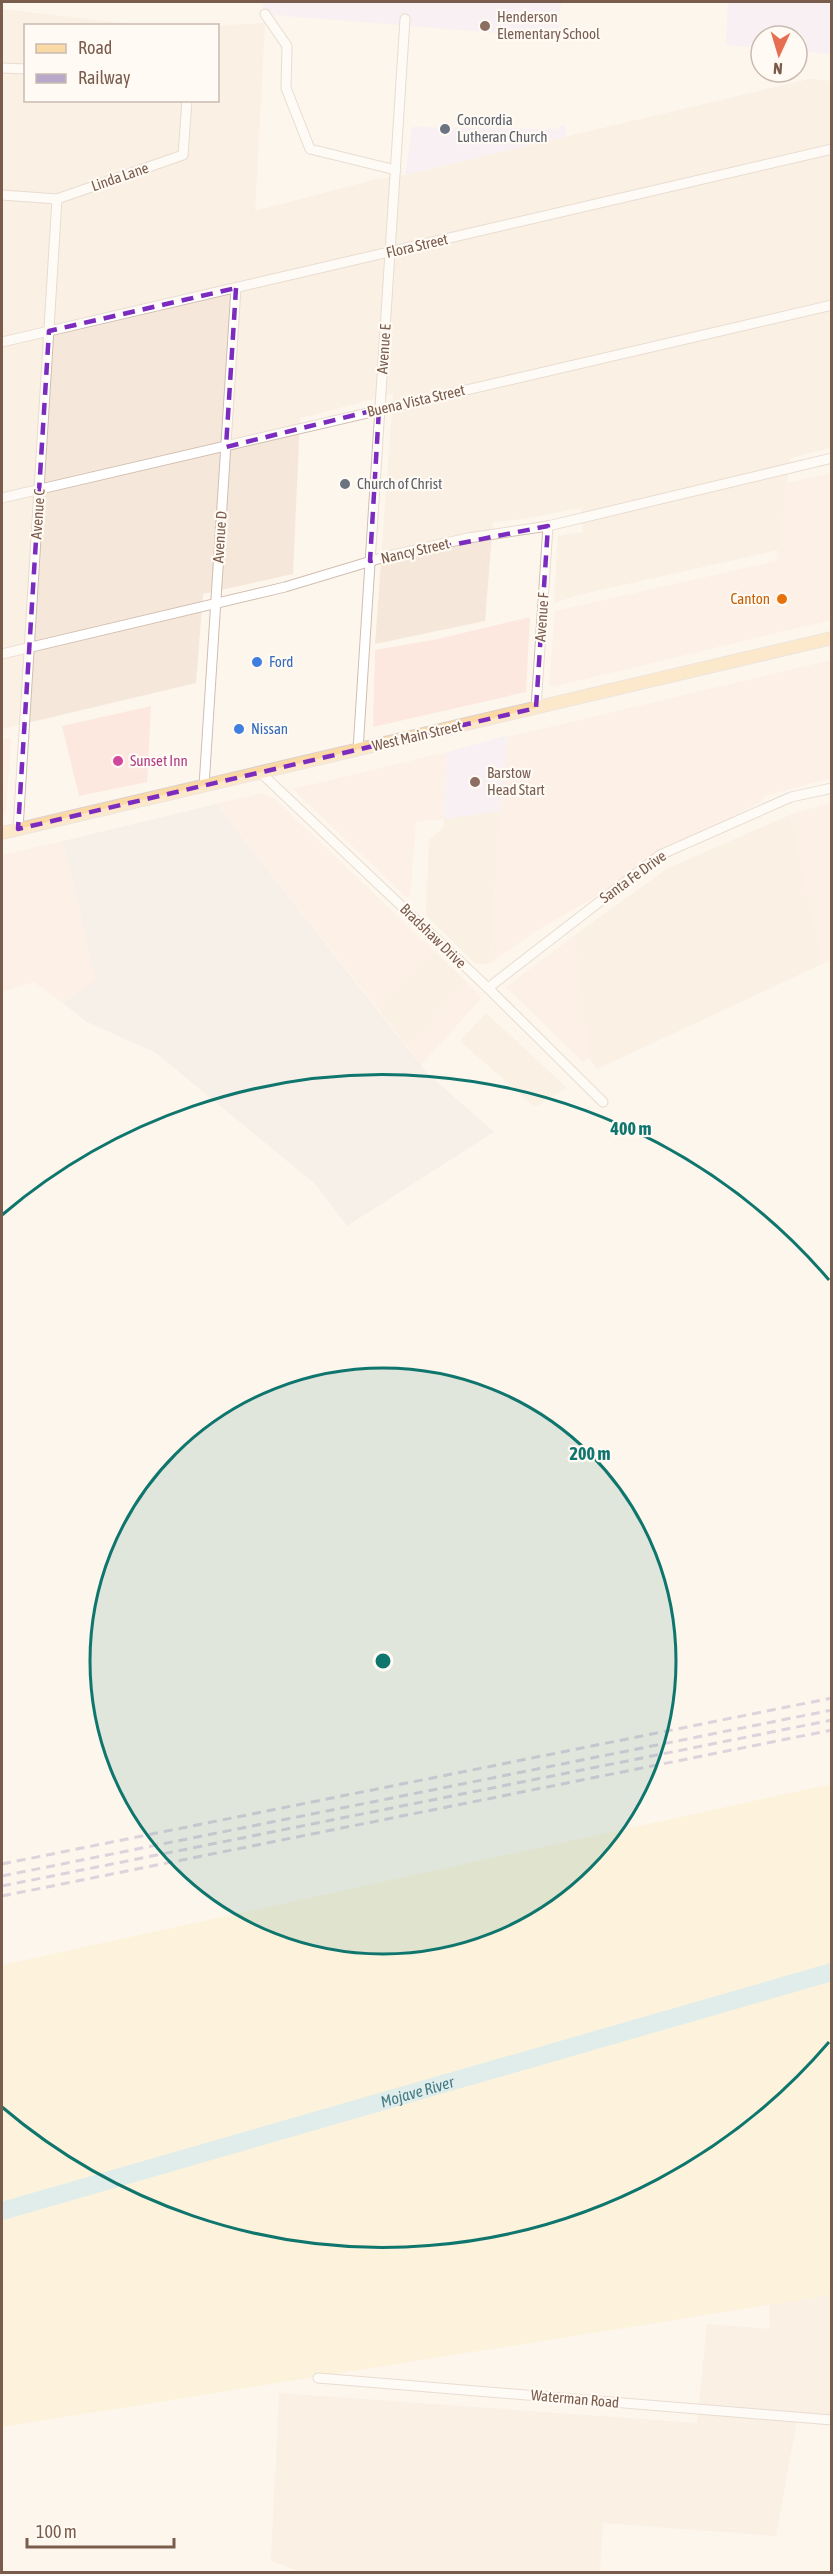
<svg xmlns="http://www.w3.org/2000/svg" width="833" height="2574" font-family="'Asap Condensed',sans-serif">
  <rect width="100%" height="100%" fill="#fdf6ec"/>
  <g fill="#f5e8da">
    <path d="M2,9L140,25L26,26V100H218V26L265,23L255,211L377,179L405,175L809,79L831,81V448L790,458L778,550L578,595L554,603L558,536L583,532L581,508L530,518L493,522L485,621L375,644L393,394L300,418L293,574L203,594L196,683L2,729Z"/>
    <path d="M500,811L489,964H476L426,915L429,840L444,827V819Z"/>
    <path d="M790,815L822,964L597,1069L589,1057L575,935L668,868Z"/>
    <path d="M434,951L467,982L407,1046L379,1010Z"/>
    <path d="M486,1013L567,1088L535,1107L460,1041Z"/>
    <path d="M769,2291L831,2295V2416L798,2414L776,2536L603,2523L600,2572H302L271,2561L279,2393L697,2423L707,2324L770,2329Z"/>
  </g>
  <g fill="#fde8e0">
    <path d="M831,473V620L552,687L549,686L555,611L776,561L787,483Z"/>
    <path d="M530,617L526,692L373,727L375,650L438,639Z"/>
    <path d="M831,660V778L764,796L763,800L536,931L489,964L500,811L508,737Z"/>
    <path d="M151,706L147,782L79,796L62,726Z"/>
    <path d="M9,738L11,740L6,813L2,814V740Z"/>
    <path d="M447,752L444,819L416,821L410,896L406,897L293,789Z"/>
    <path d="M262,793L275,799L434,951L379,1010L216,804Z"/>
    <path d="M831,802V960L822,964L790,815Z"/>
    <path d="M63,841L96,980L63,1003L34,982L2,992V855Z"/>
    <path d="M575,935L589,1057L583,1062L506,987Z"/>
    <path d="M467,982L480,995V1000L421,1065L407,1046Z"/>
  </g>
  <path fill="#efe9e4" d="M216,804L427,1073L494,1132L347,1226L315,1184L156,1053L85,1021L63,1003L96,980L63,841Z"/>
  <g fill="#f3e8fa">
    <path d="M263,2H561L558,38L262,14Z"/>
    <path d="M728,2H831V54L797,51V36H761V48L726,45Z"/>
    <path d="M564,124L567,136L405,175L412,127L556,129Z"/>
    <path d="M505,736L508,737L500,811L444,819L447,752Z"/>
  </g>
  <path fill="#fcefc7" d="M831,1784V2295L2,2427V1965Z"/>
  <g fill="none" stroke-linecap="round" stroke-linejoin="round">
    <path stroke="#bfe3e8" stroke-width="18" id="s1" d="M2,2211L832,1972"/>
    <defs>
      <g id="minor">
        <path d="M265,14L287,46L286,88L310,149L396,170"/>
        <path d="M2,68L26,69"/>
        <path d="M2,195L57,199L183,155L187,100"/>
        <path d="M2,342L832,149"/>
        <path d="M2,498L832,305"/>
        <path d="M2,654L285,587L388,556L468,538L548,526L832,458"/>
        <path d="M536,708L548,526"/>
        <path d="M358,750L405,19"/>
        <path d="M260,772L488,988L603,1102"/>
        <path d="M204,786L236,288"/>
        <path d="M18,829L57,199"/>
        <path d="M488,988L660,855L791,797L832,788"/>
        <path d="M318,2378L832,2420"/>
      </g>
      <path id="major" d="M2,833L832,638"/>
    </defs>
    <use href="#minor" stroke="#d1beb0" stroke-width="11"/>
    <use href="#major" stroke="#dad1cd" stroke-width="14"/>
    <use href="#minor" stroke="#fff" stroke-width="9"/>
    <use href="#major" stroke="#fbd9a5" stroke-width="12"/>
    <g stroke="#b9a8c9" stroke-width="3" stroke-dasharray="9 6" stroke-linecap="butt">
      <path d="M2,1864L832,1698"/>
      <path d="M2,1876L832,1710"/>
      <path d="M2,1886L832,1720"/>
      <path d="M2,1896L832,1730"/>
    </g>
  </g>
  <path d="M0 0H833V2574H0ZM236,288L226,447L379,409L370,561L548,526L536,708L18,829L49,331Z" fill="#fdf6ec" fill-opacity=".55" fill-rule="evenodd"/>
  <path fill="none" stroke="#7b2cbf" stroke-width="4.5" stroke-dasharray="12 8" stroke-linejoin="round" d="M236,288L226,447L379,409L370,561L548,526L536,708L18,829L49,331Z"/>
  <circle cx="383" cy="1661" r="293" fill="#0f766e" fill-opacity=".12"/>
  <g fill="none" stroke="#0f766e" stroke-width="3">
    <circle cx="383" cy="1661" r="293"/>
    <path d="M829 2042A587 587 0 0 1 2 2107M2 1215A587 587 0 0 1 829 1280"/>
  </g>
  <g fill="#8d6e63" stroke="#fffaf3" stroke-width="2">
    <circle cx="485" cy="26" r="6"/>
    <circle cx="475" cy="782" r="6"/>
  </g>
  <g fill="#6b7280" stroke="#fffaf3" stroke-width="2">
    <circle cx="445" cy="129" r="6"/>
    <circle cx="345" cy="484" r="6"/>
  </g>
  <circle fill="#e8710a" stroke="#fffaf3" stroke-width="2" cx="782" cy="599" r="6"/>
  <g fill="#3f7fe0" stroke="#fffaf3" stroke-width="2">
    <circle cx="257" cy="662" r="6"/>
    <circle cx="239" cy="729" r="6"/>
  </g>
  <circle fill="#d1479c" stroke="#fffaf3" stroke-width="2" cx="118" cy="761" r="6"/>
  <g text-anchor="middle" stroke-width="4.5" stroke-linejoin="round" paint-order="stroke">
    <g font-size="15" fill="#785e54" stroke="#fffaf3" text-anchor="start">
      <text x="497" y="22">Henderson<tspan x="497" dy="17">Elementary School</tspan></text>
      <text x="487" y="778">Barstow<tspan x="487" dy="17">Head Start</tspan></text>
    </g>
    <g font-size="15" fill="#5b616d" stroke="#fffaf3" text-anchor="start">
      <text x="457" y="125">Concordia<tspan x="457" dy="17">Lutheran Church</tspan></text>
      <text x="357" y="489">Church of Christ</text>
    </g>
    <g font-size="15" fill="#7a5c4d" stroke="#fffaf3">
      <text transform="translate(120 177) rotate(-19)" y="5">Linda Lane</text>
      <text transform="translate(417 246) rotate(-13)" y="5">Flora Street</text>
      <text transform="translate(384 349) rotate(-86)" y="5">Avenue E</text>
      <text transform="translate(416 401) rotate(-13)" y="5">Buena Vista Street</text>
      <text transform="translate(38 514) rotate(-86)" y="5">Avenue C</text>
      <text transform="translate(220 537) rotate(-86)" y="5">Avenue D</text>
      <text transform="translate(415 551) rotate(-13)" y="5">Nancy Street</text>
      <text transform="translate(542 617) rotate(-86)" y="5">Avenue F</text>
      <text transform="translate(417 736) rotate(-13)" y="5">West Main Street</text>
      <text transform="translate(633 877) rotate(-36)" y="5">Santa Fe Drive</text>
      <text transform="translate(433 936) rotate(44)" y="5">Bradshaw Drive</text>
      <text transform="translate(575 2399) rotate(5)" y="5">Waterman Road</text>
    </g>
    <g font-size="15" fill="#c56008" stroke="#fffaf3" text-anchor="end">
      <text x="770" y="604">Canton</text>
    </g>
    <g font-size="15" fill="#366cbe" stroke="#fffaf3" text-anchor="start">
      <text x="269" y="667">Ford</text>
      <text x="251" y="734">Nissan</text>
    </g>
    <g font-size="15" fill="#b23c85" stroke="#fffaf3" text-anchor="start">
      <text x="130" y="766">Sunset Inn</text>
    </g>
    <g font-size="16" font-style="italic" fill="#437c86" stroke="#fffaf3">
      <text dy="6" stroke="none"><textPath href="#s1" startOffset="432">Mojave River</textPath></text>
    </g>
  </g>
  <circle cx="383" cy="1661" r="9" fill="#0f766e" stroke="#fffaf3" stroke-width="3"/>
  <g font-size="18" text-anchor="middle" font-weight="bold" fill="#0f766e" stroke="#fffaf3" stroke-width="4.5" stroke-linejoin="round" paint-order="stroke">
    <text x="631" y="1135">400 m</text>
    <text x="590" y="1460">200 m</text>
  </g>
  <rect width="833" height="2574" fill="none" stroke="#7a5c4d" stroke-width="6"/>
  <rect x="24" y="24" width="195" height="78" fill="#fffaf3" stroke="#cabbb1" stroke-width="1.5"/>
  <rect x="36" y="44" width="30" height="9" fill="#fbd9a5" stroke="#cabbb1" stroke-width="1.5"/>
  <text x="78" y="54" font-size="18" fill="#7a5c4d">Road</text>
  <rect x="36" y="74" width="30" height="9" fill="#b9a8c9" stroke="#cabbb1" stroke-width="1.5"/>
  <text x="78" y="84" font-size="18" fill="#7a5c4d">Railway</text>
  <g transform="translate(779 54) rotate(184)"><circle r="28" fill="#fffaf3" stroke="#cabbb1" stroke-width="1.5"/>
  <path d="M0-4.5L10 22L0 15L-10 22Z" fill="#e76f51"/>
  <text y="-9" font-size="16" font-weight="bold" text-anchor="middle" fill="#7a5c4d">N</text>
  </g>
  <path d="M27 2538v9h147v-9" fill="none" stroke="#7a5c4d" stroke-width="3"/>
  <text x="36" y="2538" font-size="18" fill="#7a5c4d" stroke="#fffaf3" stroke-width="4.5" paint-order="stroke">100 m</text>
</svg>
